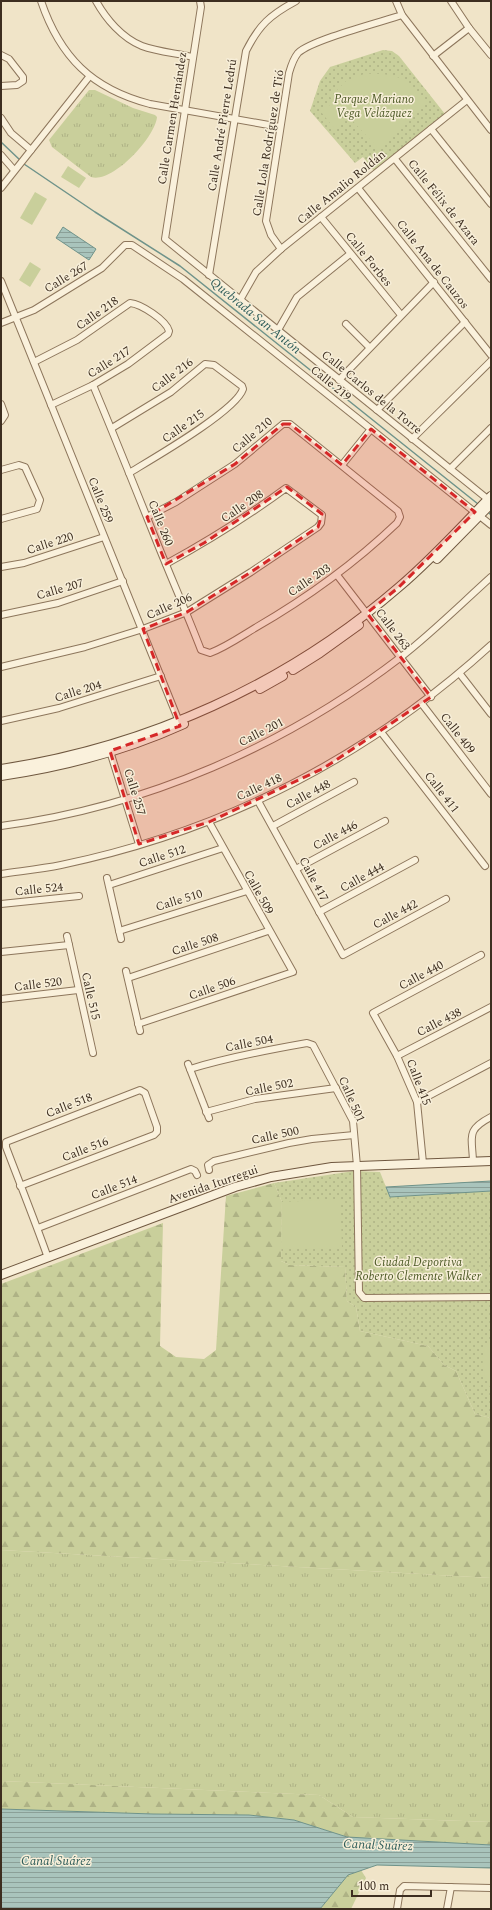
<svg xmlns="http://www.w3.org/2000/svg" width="492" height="1910" font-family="Spectral,serif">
  <defs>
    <pattern id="grass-tufts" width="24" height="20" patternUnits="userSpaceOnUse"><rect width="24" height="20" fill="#c9cf9b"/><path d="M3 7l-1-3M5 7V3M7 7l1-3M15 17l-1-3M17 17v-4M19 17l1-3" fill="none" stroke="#aeb285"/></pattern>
    <pattern id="forest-firs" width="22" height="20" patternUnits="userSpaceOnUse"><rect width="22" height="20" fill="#c9cf9b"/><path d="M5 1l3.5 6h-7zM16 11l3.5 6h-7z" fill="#aeb285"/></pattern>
    <pattern id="park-dots" width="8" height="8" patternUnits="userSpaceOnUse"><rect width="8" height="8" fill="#c9cf9b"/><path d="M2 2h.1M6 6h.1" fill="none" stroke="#aeb285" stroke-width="1.8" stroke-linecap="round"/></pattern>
    <pattern id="water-rules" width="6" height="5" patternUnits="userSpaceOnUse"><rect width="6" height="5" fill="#a9c4bc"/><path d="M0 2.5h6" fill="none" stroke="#8ba098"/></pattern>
  </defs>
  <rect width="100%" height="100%" fill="#f0e4c8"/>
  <g fill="url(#grass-tufts)">
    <path d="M89,90H95L133,108L155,115L157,117C155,138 112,184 91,177L52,147L49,140Z"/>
    <path d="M1,1550L491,1578V1822L353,1817L319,1795L1,1781Z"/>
  </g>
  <g fill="url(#forest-firs)">
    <path d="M274,1183L282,1202L281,1261L290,1265L345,1267L347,1301L356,1307L360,1331L428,1346L444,1365L456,1371L475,1414L491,1418V1578L1,1550V1284L163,1223L160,1346L176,1357L204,1359L216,1350L226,1196Z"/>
    <path d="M1,1781L319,1795L353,1817L491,1822V1845L347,1837L294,1820L249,1815L153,1814L1,1809Z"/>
    <path d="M361,1870L366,1878L351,1909H320L348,1875Z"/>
  </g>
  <g fill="url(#park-dots)">
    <path d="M383,50L392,51L399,56L445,114L374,171L363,157L355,163L310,111L320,81L330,67Z"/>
    <path d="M354,1171L380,1172L390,1197L491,1191V1418L475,1414L456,1371L444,1365L428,1346L360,1331L356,1307L347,1301L345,1267L290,1265L281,1261L282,1202L274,1183Z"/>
  </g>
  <g fill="#c9cf9b">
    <path d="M364,74C398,73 405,77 427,102L380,147H377L330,97L346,81Z"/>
    <path d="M331,104L344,120L334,128L321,112Z"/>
    <path d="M68,166L86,178L79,188L61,177Z"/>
    <path d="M35,192L47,199L32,225L20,218Z"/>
    <path d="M30,262L41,269L30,287L19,280Z"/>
    <path d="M340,1199L342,1248L281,1249L282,1202Z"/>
    <path d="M491,1339V1389C482,1374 478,1353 491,1339Z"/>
  </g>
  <g fill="url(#water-rules)" stroke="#6f938a">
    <path d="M63,227L96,249L89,260L56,238Z"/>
    <path d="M491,1181V1191L390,1197L386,1187Z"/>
    <path d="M1,1809L153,1814L249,1815L294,1820L347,1837L491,1845V1868L377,1865L348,1875L320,1909H1Z"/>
  </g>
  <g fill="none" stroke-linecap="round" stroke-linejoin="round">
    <g stroke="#6f938a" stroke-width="1.5">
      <path d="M1,142L21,161"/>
      <path d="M24,164L95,212L180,266L478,504"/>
      <path d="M487,511L491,515"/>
    </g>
    <defs>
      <g id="street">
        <path d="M41,1C60,57 92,89 150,104L280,127"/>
        <path d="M96,1C106,19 122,38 142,46C158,52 176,53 193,57"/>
        <path d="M200,1L201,7L165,239L490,501"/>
        <path d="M396,1L402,15L491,130"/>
        <path d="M451,1L469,28L491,55"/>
        <path d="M1,55L9,59L23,77V81L17,85L1,86"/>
        <path d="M433,56L469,28"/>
        <path d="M1,118L11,133L31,150"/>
        <path d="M431,129L491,204"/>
        <path d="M1,155L14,170"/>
        <path d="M395,159L491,279"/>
        <path d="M1,188L89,77"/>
        <path d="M358,188L491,355"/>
        <path d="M321,217L401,315"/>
        <path d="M281,249L271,235L266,221L289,73C291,66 293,59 298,53C311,40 381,22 402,15"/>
        <path d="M209,275L246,51C259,25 270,15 296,1"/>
        <path d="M1,281L180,724"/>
        <path d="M240,300L256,272L281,249L467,100"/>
        <path d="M1,323L34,310L102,268L125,245H132L183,279L491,525"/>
        <path d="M346,324L369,347"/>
        <path d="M278,330L297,297L350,254"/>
        <path d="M34,362L77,340L130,303C141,304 166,320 169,331L168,334L128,364L93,385L51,405"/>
        <path d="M339,380L434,282"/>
        <path d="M93,385C114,435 134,485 154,535C169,573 186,611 201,650L210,653C226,647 240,637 255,628C307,598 354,564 397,523L400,517L398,511L290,424H283L235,464L176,502L147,517"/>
        <path d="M1,404L5,415L1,421"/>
        <path d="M377,410L465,322"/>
        <path d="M112,428L171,392L205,364L214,365L242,386L243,389C236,411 152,459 129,473"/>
        <path d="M412,439L491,361"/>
        <path d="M342,465L371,429"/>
        <path d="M450,469L491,428"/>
        <path d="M1,470L19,465L25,467L40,500L37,509L1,519"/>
        <path d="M1,567L24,563L104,537"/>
        <path d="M337,575L431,697"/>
        <path d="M1,615L58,603L123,581"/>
        <path d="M1,667L85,647L143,629L187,612L251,572L318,527L321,523L322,515L286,488C248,516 208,541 166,564"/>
        <path d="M460,674L491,714"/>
        <path d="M422,704L491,794"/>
        <path d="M1,721L59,708L161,676"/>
        <path d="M381,732L485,866"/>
        <path d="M109,748L139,844"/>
        <path d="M258,801L343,955L446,899"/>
        <path d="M1,826C146,807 285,746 401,657C432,633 461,604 491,577"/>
        <path d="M273,826L354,782"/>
        <path d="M296,869L385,821"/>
        <path d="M1,874C21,871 41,869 61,865C224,831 368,757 491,645"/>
        <path d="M107,878L121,939"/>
        <path d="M109,885L223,848"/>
        <path d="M1,904L79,896"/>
        <path d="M319,912L415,860"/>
        <path d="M119,931L247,891"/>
        <path d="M67,936L93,1053"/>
        <path d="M1,952L69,945"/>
        <path d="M126,971L140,1031"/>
        <path d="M128,978L268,931"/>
        <path d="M1,999L78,990"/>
        <path d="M138,1024L293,972L209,822"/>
        <path d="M397,1056L491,1007"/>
        <path d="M188,1064L209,1118"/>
        <path d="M190,1069C229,1057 267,1050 307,1043L313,1045L353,1121L357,1166L359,1292L364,1298L491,1297"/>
        <path d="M417,1102L491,1063"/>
        <path d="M206,1112L255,1099L336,1088"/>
        <path d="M473,1161C472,1136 466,1130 491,1117"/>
        <path d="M423,1163L417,1102L397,1056L373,1013L481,955"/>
        <path d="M209,1170L208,1165L214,1161L289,1143L312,1139L354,1135"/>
        <path d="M20,1186L154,1135L157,1132V1127L145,1093L140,1090L6,1142V1147C20,1184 35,1221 48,1258"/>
        <path d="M38,1228L191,1169L195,1171L197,1175"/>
        <path d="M397,1909L400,1890L404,1886L491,1888"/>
        <path d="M447,1909L451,1887"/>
      </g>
      <g id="secondary">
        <path d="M437,559L491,504"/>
        <path d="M293,670L320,653L359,625"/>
        <path d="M260,689L283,676"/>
        <path d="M1,769C147,747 287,684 399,587C432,559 461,527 491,496"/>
        <path d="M1,776C63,767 127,750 184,724"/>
        <path d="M1,1275L235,1187L271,1177L332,1167L491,1161"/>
      </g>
    </defs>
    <use href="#street" stroke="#8d765c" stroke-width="8"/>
    <use href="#secondary" stroke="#6f573f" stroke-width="10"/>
    <use href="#street" stroke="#faf1dc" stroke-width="6"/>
    <use href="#secondary" stroke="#faf1dc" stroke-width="8"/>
  </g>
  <path fill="#d62828" fill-opacity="0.2" stroke="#d62828" stroke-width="3" stroke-dasharray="8 5" stroke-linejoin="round" d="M283,424H290L342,465L371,429L475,512L399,587L367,613L431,697L324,768L209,822L139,844L110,751L180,726L143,629L187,612L251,572L318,527L322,514L287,487L204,543L166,564L147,517L235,464Z"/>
  <g text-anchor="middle" stroke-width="3" stroke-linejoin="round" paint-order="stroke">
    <g font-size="12" font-style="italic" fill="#4d5a26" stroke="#f7eed8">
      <text x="374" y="103">Parque Mariano<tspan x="374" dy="14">Vega Velázquez</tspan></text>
      <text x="418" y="1266">Ciudad Deportiva<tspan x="418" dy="14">Roberto Clemente Walker</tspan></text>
    </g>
    <g font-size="12" fill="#3d2e20" stroke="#f7eed8">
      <text transform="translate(172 118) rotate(-81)" y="4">Calle Carmen Hernández</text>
      <text transform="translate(222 125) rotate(-81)" y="4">Calle André Pierre Ledrú</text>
      <text transform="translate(268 143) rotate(-81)" y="4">Calle Lola Rodríguez de Tió</text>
      <text transform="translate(341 187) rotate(-39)" y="4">Calle Amalio Roldán</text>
      <text transform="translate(444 202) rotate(51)" y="4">Calle Félix de Azara</text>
      <text transform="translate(369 259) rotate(51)" y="4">Calle Forbes</text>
      <text transform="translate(433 264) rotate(52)" y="4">Calle Ana de Cauzos</text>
      <text transform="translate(66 277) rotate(-31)" y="4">Calle 267</text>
      <text transform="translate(97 313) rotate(-35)" y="4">Calle 218</text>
      <text transform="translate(109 362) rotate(-32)" y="4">Calle 217</text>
      <text transform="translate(172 375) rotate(-37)" y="4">Calle 216</text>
      <text transform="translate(331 383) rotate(39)" y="4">Calle 219</text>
      <text transform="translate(372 392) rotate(39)" y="4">Calle Carlos de la Torre</text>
      <text transform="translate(183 426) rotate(-35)" y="4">Calle 215</text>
      <text transform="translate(252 435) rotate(-40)" y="4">Calle 210</text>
      <text transform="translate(101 500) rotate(68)" y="4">Calle 259</text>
      <text transform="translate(242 506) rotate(-34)" y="4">Calle 208</text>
      <text transform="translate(161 523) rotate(68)" y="4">Calle 260</text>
      <text transform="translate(50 543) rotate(-18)" y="4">Calle 220</text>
      <text transform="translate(309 580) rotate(-34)" y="4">Calle 203</text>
      <text transform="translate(60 589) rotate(-16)" y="4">Calle 207</text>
      <text transform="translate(169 606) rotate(-24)" y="4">Calle 206</text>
      <text transform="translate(393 629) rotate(53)" y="4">Calle 263</text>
      <text transform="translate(78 691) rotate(-17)" y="4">Calle 204</text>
      <text transform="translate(261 732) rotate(-27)" y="4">Calle 201</text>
      <text transform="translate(458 733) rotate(52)" y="4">Calle 409</text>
      <text transform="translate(259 787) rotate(-25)" y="4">Calle 418</text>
      <text transform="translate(135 792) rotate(73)" y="4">Calle 257</text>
      <text transform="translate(442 792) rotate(52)" y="4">Calle 411</text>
      <text transform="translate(308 794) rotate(-28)" y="4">Calle 448</text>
      <text transform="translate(335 835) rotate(-28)" y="4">Calle 446</text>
      <text transform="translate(162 856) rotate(-18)" y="4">Calle 512</text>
      <text transform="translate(362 877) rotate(-29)" y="4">Calle 444</text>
      <text transform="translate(314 879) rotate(62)" y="4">Calle 417</text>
      <text transform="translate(39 889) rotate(-6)" y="4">Calle 524</text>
      <text transform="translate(259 892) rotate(61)" y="4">Calle 509</text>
      <text transform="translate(179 900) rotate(-17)" y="4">Calle 510</text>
      <text transform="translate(395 914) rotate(-28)" y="4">Calle 442</text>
      <text transform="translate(195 944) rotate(-18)" y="4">Calle 508</text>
      <text transform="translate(421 975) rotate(-28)" y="4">Calle 440</text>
      <text transform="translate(38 984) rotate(-7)" y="4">Calle 520</text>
      <text transform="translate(212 988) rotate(-19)" y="4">Calle 506</text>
      <text transform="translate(91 996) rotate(77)" y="4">Calle 515</text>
      <text transform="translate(439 1022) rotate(-27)" y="4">Calle 438</text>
      <text transform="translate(249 1043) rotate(-11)" y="4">Calle 504</text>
      <text transform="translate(419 1082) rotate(69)" y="4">Calle 415</text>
      <text transform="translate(269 1087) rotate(-11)" y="4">Calle 502</text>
      <text transform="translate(352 1099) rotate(66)" y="4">Calle 501</text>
      <text transform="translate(69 1105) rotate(-21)" y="4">Calle 518</text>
      <text transform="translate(275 1135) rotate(-12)" y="4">Calle 500</text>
      <text transform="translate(85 1149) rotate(-21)" y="4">Calle 516</text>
      <text transform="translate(213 1184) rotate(-19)" y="4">Avenida Iturregui</text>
      <text transform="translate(114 1187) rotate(-21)" y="4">Calle 514</text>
    </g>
    <g font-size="13" font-style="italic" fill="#2f5d5a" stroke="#f7eed8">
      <text transform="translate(256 315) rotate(39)" y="5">Quebrada San Antón</text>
      <text transform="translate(378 1844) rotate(2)" y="5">Canal Suárez</text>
      <text x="56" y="1865">Canal Suárez</text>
    </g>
  </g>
  <rect width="492" height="1910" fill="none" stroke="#3d2e20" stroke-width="4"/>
  <path d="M352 1890v6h79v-6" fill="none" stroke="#3d2e20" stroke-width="2"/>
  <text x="358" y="1890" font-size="12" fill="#3d2e20" stroke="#f7eed8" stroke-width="3" paint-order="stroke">100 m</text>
</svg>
